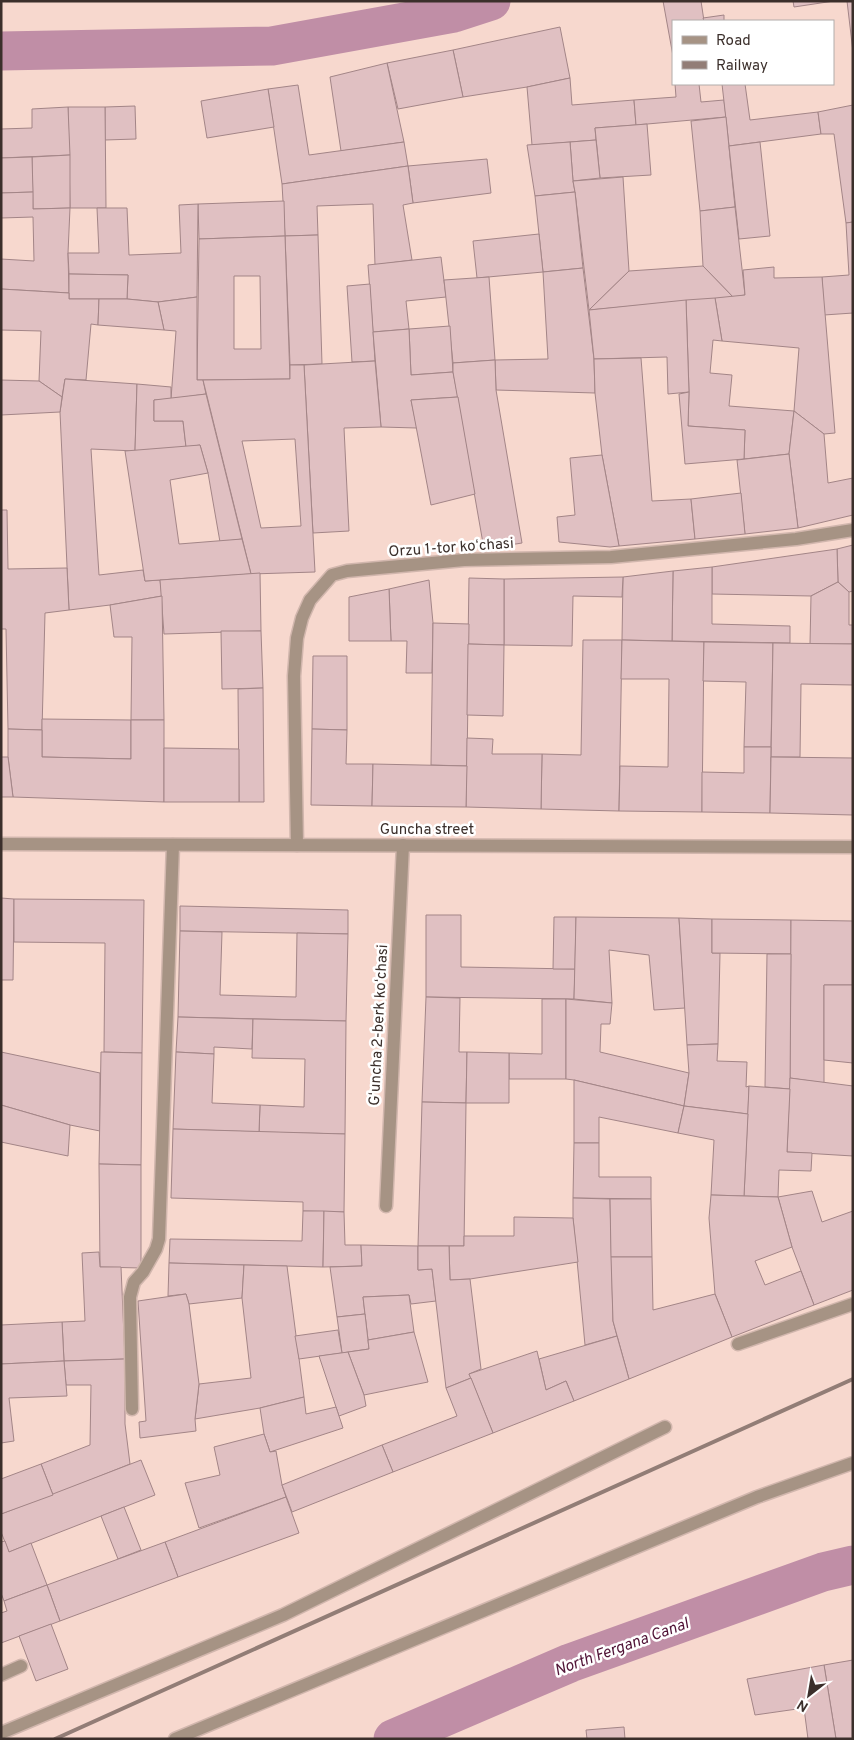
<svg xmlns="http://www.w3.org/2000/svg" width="854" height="1740" font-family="Overpass,sans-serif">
  <rect width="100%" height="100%" fill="#f7d8ce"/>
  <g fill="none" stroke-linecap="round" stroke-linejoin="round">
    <g stroke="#c08ea6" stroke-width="39">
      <path d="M1,51L272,46L454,13L491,1"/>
      <path d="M393,1739L570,1663L823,1572L853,1565"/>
    </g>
  </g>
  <g fill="#e0c0c2" stroke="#a38587" fill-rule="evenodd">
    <path d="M663,1H701L704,21H673V56Z"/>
    <path d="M793,1H834L794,7Z"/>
    <path d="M847,1H853V52Z"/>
    <path d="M724,15V21H704L703,18Z"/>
    <path d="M560,27L570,78L527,87L463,97L453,50Z"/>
    <path d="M453,50L463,97L398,109L387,63Z"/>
    <path d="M387,63L404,142L341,151L330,77Z"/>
    <path d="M570,78L572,105L634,100L636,125L595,128L596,140L532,145L527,87Z"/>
    <path d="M675,84H699L701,102L724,100L726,117L636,125L634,100L676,97Z"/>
    <path d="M722,84H745L750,120L818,112L821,134L729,146Z"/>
    <path d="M298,85L309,155L404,142L408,166L282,184L268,89Z"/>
    <path d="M268,89L274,127L207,138L201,101Z"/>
    <path d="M853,105V222L846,223L834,134H821L818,112Z"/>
    <path d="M135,106L136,139L105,140V107Z"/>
    <path d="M68,107H105L106,208H70Z"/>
    <path d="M68,107L70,155L1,158V129L32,128V109Z"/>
    <path d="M726,117L735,207L700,211L691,121Z"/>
    <path d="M647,124L651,175L600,178L595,128Z"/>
    <path d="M596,140L600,178L573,181L570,142Z"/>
    <path d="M570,142L573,181L575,192L535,196L527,145Z"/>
    <path d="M760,142L770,236L739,239L729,146Z"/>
    <path d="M70,155V208L33,209L32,157Z"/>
    <path d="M32,157L33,192L1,193V158Z"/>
    <path d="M487,159L491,193L413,203L408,166Z"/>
    <path d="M408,166L413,203L403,205L412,260L375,265L373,204L317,206L318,235L285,236L282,184Z"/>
    <path d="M623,177L629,271L589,310L575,192L573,181Z"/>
    <path d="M33,192V209L70,208L68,253L69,293L1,289V259L34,261L33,217L1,218V193Z"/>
    <path d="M575,192L583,268L543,272L535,196Z"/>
    <path d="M284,201L285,236L199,239L198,204Z"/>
    <path d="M198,204L197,297L158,302L127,299L128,275L69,274L68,253H99L97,208H127L129,255L181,253L179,205Z"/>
    <path d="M735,207L745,295L733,297L703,266L700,211Z"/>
    <path d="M853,222V313L824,315L822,277L849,275L846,223Z"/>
    <path d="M539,234L543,272L477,278L473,241Z"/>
    <path d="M318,235L322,364L290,365L285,236Z"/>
    <path d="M285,236L290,379L197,380L199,239ZM234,276H260L261,349H234Z"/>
    <path d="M441,257L446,297L406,301L409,329L373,332L368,265Z"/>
    <path d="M703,266L733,297L589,310L629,271Z"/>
    <path d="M774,267V278L822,277L835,433L824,434L794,411L799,348L722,341L715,298L745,295L743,270Z"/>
    <path d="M583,268L594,359L595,393L496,390L495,360L548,359L543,272Z"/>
    <path d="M69,274L128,275L127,299H69Z"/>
    <path d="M489,277L495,360L453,363L444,280Z"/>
    <path d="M370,284L375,361L352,362L347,286Z"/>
    <path d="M1,289L69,293V299H99L98,325L91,324L86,380L65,379L62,397L39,381L41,331L1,330Z"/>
    <path d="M197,297V380H203L206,394L171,399L176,331L164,330L158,302Z"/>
    <path d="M715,298L722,341L713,340L710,373L732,375L729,406L794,411L789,454L744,459L745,430L688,426L689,392L686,300Z"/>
    <path d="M99,299H127L158,302L164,330L98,325Z"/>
    <path d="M686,300L689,392L668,394L667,357L594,359L589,310Z"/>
    <path d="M450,326L453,372L411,375L409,329Z"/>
    <path d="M409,329L411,375L453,372L458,397L411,400L417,428L381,427L373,332Z"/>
    <path d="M641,358L652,501L691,499L695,539L619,546L602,455L595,393L594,359Z"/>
    <path d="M495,360L496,390L522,543L484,549L453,372V363Z"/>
    <path d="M375,361L381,427L344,428L349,531L313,533L304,365Z"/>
    <path d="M290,365H304L315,572L251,574L203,380L290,379ZM295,439L301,526L261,528L242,441Z"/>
    <path d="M65,379L137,384L135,451L91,449L99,575L143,570L145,581L160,580L162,596L110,605L69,610L60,412Z"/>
    <path d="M1,380L39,381L62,397L60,412L1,415Z"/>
    <path d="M137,384L171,387V399L154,400V421H183L186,447L135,451Z"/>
    <path d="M689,392L688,426L745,430L744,459L685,464L679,394Z"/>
    <path d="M206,394L242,539L220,542L208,473L200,445L186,447L183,421H154V400Z"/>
    <path d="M458,397L475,494L431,505L411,400Z"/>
    <path d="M794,411L824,434L828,483L853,478V515L798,528L789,454Z"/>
    <path d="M200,445L208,473L170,480L179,544L242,539L251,574L145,581L125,451Z"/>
    <path d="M789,454L798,528L745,534L737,460Z"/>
    <path d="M602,455L619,546L610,547L559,542L557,517L575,515L570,458Z"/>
    <path d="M741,493L745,534L695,539L691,499Z"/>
    <path d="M1,510H7L8,569L67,568L69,610L45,613L42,730L8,729L6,629H1Z"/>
    <path d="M853,545V591L849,592L838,582L837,549Z"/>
    <path d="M837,549L838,582L811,596L712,594V567Z"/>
    <path d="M712,567V624L790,626V643L672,641L673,571Z"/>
    <path d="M673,571L672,641L622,640L623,577Z"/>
    <path d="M260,573L261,631L164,634L160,580Z"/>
    <path d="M623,577L622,597L573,596L572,646L504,645V579Z"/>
    <path d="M469,578L504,579V645L468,644Z"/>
    <path d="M429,580L433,623L432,673H406L407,641H391L389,589Z"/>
    <path d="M838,582L849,592V625H853V644H810L811,596Z"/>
    <path d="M389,589L391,641H349V597Z"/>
    <path d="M162,596L164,720H131L132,637H114L110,605Z"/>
    <path d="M433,623L469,624L467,766L431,765Z"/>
    <path d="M221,631H261L263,688L222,689Z"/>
    <path d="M583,640H622L619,811L541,809L542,754L581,755Z"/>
    <path d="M622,640L704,642L702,812L619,811L620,766L668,767L669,679H621Z"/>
    <path d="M704,642L773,643L771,747H744L746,682L703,681Z"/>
    <path d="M773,643L853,644V685L801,684L800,757H771Z"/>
    <path d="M468,644L504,645L503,716L467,715Z"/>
    <path d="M313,656H347V730L312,729Z"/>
    <path d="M263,688L264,802H239L238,689Z"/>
    <path d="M42,719L131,720V759L42,757Z"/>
    <path d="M131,720H164V802L13,797L8,757V729L42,730V757L131,759Z"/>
    <path d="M312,729L347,730L346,764H373L372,806L311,805Z"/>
    <path d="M467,738L493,739L492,754H542L541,809L466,807Z"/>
    <path d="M744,747H771L770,813L702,812V772L744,773Z"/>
    <path d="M164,748L239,749V802H164Z"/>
    <path d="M1,757H8L13,797H1Z"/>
    <path d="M771,757L853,758V815L770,813Z"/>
    <path d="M373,764L467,766L466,807L372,806Z"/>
    <path d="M1,898L14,899L13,980H1Z"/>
    <path d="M14,899L144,900L142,1053L104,1052L105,943L14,942Z"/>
    <path d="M180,906L348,910V934L180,931Z"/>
    <path d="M426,915H461V967L575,969L574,999L426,997Z"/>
    <path d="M554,917H576L575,969H553Z"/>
    <path d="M576,917L679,918L685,1008L654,1010L649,955L609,950L612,1003L574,999Z"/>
    <path d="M679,918L712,919V953H720L718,1044L687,1045Z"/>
    <path d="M712,919L791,920V954L712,953Z"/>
    <path d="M791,920L853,921V985H824V1083L790,1078Z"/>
    <path d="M180,931L222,932L220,995L296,997L297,933L348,934L346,1021L178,1017Z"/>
    <path d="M767,954H791L790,1089L765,1087Z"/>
    <path d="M824,985H853V1063L824,1060Z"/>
    <path d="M426,997L460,998L459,1052H467L466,1103L422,1102Z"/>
    <path d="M542,999H566V1079H509V1053L542,1054Z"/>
    <path d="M566,999L612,1003L610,1024H601L600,1052L689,1073L684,1106L574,1080L566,1079Z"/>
    <path d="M178,1017L253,1019L252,1049L214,1047V1054L176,1052Z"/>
    <path d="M253,1019L346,1021L345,1134L259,1132L260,1105L304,1107L305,1059L252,1058Z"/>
    <path d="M718,1044L717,1061L747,1062L746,1087L749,1086L748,1114L684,1106L689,1073L687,1045Z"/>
    <path d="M1,1052L100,1073V1131L70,1125L1,1105Z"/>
    <path d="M101,1052L142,1053L141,1165L99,1164Z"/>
    <path d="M176,1052L214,1054L212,1103L260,1105L259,1132L173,1129Z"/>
    <path d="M467,1052L509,1053V1103H466Z"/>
    <path d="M790,1078L853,1086V1156L787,1152Z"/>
    <path d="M574,1080L684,1106L678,1133L599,1117V1143H574Z"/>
    <path d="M749,1086L790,1089L787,1152L812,1153L811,1171L779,1170L778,1197L744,1196Z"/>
    <path d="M422,1102L466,1103L464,1246H418Z"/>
    <path d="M1,1105L70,1125L68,1156L1,1142V1143Z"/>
    <path d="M684,1106L748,1114L744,1196L711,1195L714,1140L678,1133Z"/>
    <path d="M173,1129L345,1134L344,1212L303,1211V1202L171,1198Z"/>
    <path d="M574,1143H599V1177H651V1199L573,1198Z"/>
    <path d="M99,1164L141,1165V1268L100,1267Z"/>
    <path d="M812,1191L822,1222L853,1211V1290L814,1305L792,1247L778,1197Z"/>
    <path d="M711,1195L778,1197L792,1247L755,1261L765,1285L801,1271L814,1305L732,1337L715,1294L709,1218Z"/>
    <path d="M573,1198L610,1199L613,1321L617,1336L585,1345L573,1218Z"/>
    <path d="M610,1199H651L652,1257H611Z"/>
    <path d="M303,1211H324L323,1267L169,1263L170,1239L302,1241Z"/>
    <path d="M324,1211L344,1212L345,1245H361L362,1266L323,1267Z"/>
    <path d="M514,1217L573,1218L578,1262L470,1279L450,1280L449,1246H464V1236H514Z"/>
    <path d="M361,1245L418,1246V1270L432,1269L436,1301L411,1304L409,1295L363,1297L365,1314L337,1317L330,1267L362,1266Z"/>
    <path d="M418,1246H449L450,1280L470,1279L481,1369L469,1374L471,1378L446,1388L432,1269L418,1270Z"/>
    <path d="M99,1252L100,1267H121L125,1359L64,1361L62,1322L85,1321L82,1253Z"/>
    <path d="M611,1257H652L653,1310L715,1294L732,1337L629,1379L613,1321Z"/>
    <path d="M169,1263L244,1265L242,1298L189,1304L186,1294L168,1296Z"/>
    <path d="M244,1265L287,1266L304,1397L260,1408L195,1419L199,1384L251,1378L242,1298Z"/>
    <path d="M186,1294L189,1304L199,1384L195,1419L196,1431L140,1438L139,1422L146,1421L138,1301Z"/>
    <path d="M409,1295L414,1332L368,1340L363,1297Z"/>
    <path d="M365,1314L369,1349L342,1353L337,1317Z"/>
    <path d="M62,1322L64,1361L1,1364V1325Z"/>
    <path d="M338,1330L342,1353L299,1359L295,1336Z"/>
    <path d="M414,1332L428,1382L364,1395L348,1352L369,1349L368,1340Z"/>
    <path d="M617,1336L629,1379L574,1401L566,1381L546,1390L539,1359Z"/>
    <path d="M537,1351L546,1390L566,1381L574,1401L493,1433L469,1374Z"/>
    <path d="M348,1352L364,1395L366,1406L339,1416L319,1356Z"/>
    <path d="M125,1359V1424L130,1464L53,1495L41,1464L90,1445L91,1385H66L64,1361Z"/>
    <path d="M64,1361L67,1396L9,1398L14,1441L1,1443V1364Z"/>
    <path d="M471,1378L493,1433L393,1472L382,1445L457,1416L446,1388Z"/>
    <path d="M304,1397L306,1414L336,1407L343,1428L270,1452L264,1434L260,1408Z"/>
    <path d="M264,1434L270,1452L276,1451L282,1485L286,1497L199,1528L185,1483L220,1475L214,1447Z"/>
    <path d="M382,1445L393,1472L292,1512L282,1485Z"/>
    <path d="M141,1460L155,1495L9,1552L1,1532V1514Z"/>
    <path d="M41,1464L53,1495L1,1514V1479Z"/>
    <path d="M286,1497L299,1533L178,1577L165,1542Z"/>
    <path d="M124,1507L141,1550L118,1559L101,1516Z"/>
    <path d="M5,1541L9,1552L31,1543L47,1585L4,1601L1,1593V1542Z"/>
    <path d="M165,1542L178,1577L60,1621L47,1585Z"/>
    <path d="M47,1585L60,1621L1,1643V1613L7,1611L4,1601Z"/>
    <path d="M51,1624L68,1669L36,1681L19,1636Z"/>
    <path d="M853,1660V1739H836L824,1665Z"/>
    <path d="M824,1665L836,1739H808L804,1708L755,1715L747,1679Z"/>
    <path d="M624,1727L625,1739H587L586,1730Z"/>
  </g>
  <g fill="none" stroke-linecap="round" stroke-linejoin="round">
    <defs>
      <g id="service">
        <path d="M1,1675L21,1666"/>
        <path d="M1,1733L283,1615L665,1427"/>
      </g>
      <g id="minor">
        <path d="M297,845L294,676L297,638L302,618L310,600L332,575L347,571L464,560L611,557L796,539L853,530"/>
        <path d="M386,1206L403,845"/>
        <path d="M738,1344L853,1304"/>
        <path d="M132,1409L130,1297L134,1282L143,1272L156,1249L159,1239L173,845"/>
      </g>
      <g id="tertiary">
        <path d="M1,844L853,847"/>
        <path d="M175,1739L757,1497L853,1463"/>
      </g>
    </defs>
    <use href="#service" stroke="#d1b6ad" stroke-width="15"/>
    <use href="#minor" stroke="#d1b6ad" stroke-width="15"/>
    <use href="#tertiary" stroke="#d1b6ad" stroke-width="15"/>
    <use href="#service" stroke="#a69384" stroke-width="12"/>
    <use href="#minor" stroke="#a69384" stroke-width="12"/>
    <use href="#tertiary" stroke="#a69384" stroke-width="12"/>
    <path stroke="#927d76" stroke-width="4" d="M55,1739L853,1379"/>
  </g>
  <g text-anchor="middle" stroke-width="5" stroke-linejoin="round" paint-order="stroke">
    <g font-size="15" fill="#3b2f2b" stroke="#fff">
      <text transform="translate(451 547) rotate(-4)" y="5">Orzu 1-tor koʻchasi</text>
      <text x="427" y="834">Guncha street</text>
      <text transform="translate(378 1025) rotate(-87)" y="5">Gʻuncha 2-berk koʻchasi</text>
    </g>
    <g font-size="16" font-style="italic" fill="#511437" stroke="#fff">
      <text transform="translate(621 1646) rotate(-20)" y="6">North Fergana Canal</text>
    </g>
  </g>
  <rect width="854" height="1740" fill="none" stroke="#3b2f2b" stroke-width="5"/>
  <rect x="672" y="20" width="162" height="65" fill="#ffffff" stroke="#b1acaa"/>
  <rect x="682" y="36" width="25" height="8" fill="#a69384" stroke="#b1acaa"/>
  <text x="716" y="45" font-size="15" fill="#3b2f2b">Road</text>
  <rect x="682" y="61" width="25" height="8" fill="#927d76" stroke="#b1acaa"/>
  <text x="716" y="70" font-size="15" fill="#3b2f2b">Railway</text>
  <g transform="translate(809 1695) rotate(211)" stroke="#ffffff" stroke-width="4" paint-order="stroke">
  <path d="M0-4L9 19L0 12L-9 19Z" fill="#3b2f2b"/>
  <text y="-8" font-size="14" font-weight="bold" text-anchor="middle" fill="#3b2f2b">N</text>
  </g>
</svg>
